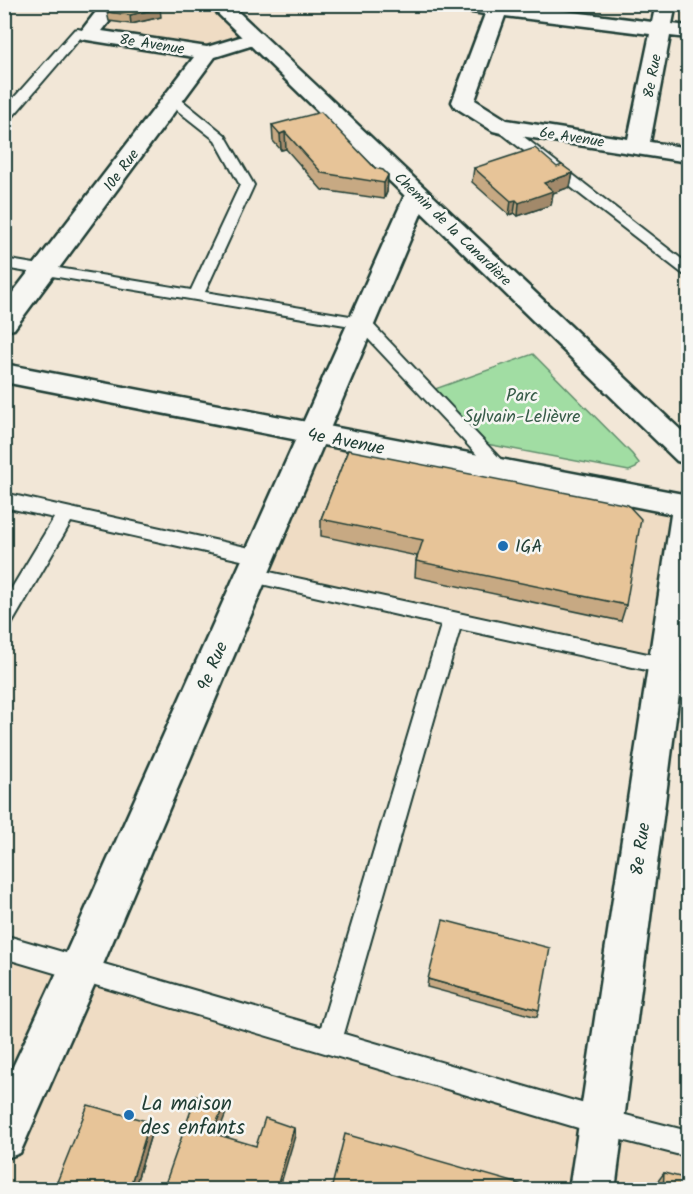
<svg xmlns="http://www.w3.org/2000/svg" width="693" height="1194" font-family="Kalam,sans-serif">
  <rect width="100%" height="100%" fill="#f2e7d7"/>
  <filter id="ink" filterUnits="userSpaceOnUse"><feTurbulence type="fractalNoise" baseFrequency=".0167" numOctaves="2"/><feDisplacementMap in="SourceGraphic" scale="12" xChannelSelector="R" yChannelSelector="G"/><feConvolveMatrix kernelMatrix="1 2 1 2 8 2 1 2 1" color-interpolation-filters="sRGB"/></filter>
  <g filter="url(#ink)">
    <g fill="#efdcc4">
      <path d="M218,4L253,39L208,53L88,35L113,5Z"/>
      <path d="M313,434L688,506V692L666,666L251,575Z"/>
      <path d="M4,946L602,1122L688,1144V1189H5Z"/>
    </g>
    <path fill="#a1dda3" stroke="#608d6c" stroke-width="1.5" d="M533,354L632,454L639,463L636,468L629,471L481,443L435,389Z"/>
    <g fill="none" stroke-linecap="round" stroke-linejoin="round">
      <defs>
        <g id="lane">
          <path d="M78,29L82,30V36L9,121L4,122V109L74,30Z"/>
          <path d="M173,96L178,97L225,135L254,185L205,292L368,319L508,467L511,471L508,475L502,477L496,475L357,327L4,268V259L191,290L240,185L215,140L168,103L167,100L168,97Z"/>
          <path d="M501,122L506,123L688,264V275L683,274L496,129L494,126L496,123Z"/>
          <path d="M4,493L259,550L266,552L268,557L266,562L259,564L71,522L11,625L4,627V601L54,518L4,507Z"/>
          <path d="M251,568L666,658L673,660L688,678V701L681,698L660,673L460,629L344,1034L602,1109L688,1131V1157L602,1135L4,958V935L321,1027L441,625L244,580L241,575L244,570Z"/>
        </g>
        <g id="street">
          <path d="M102,4H123L102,31L207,47L253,33L260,35L263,39L260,43L215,57L14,329L4,331V304L194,57L81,39L78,35Z"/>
          <path d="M443,4H509L652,22L656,4H676L672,24L688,26V38L670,36L650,142L688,148V162L501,133L493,131L455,107L452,102L485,14L446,8ZM505,16L650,34L628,139L507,120L475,100Z"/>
          <path d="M417,188L426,190L429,195L96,981L20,1153L4,1159V1086L66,953L405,195L408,190Z"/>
          <path d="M688,497V624L615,1190H569L672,508L677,500Z"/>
        </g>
        <g id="secondary">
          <path d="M208,4H230L688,437V464L677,461Z"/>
          <path d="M4,364L688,495V517L4,382Z"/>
        </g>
      </defs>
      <use href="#lane" stroke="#1f3d34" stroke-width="4"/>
      <use href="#street" stroke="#1f3d34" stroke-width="5"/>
      <use href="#secondary" stroke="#1f3d34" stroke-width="5"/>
      <use href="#lane" fill="#f6f6f2" fill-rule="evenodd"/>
      <use href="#street" fill="#f6f6f2" fill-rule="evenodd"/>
      <use href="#secondary" fill="#f6f6f2" fill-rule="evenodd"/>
    </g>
    <g fill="#c7a983" stroke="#1f3d34" stroke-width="1.5">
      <path d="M107,12L161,17L131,24L109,21Z"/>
      <path d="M272,125L375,168L388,175L387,192L384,199L322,190L286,149L281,150L273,141Z"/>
      <path d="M474,168L573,173L570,187L553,193L551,205L518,216L514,213L509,215L472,182Z"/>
      <path d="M348,450L626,605L621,621L415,577L416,561L417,556L321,536V519Z"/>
      <path d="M428,979L539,1010L537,1017L427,987Z"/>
      <path d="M150,1122L153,1128L134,1190H69L61,1187L57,1182Z"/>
      <path d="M664,1173L688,1190H657L658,1181Z"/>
    </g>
    <g fill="#a2896a" stroke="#1f3d34" stroke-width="1.5">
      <path d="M160,8L161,17L131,24L130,15Z"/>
      <path d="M285,132L286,149L281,150L280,134Z"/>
      <path d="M573,173L570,187L553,193L551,205L518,216L519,203L544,183Z"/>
      <path d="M388,175L387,192L384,199V183Z"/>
      <path d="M516,200L514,213L509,215L511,201Z"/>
      <path d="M224,1105L226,1113L215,1141L212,1133Z"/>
      <path d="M150,1122L153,1128L134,1190H129Z"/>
      <path d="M294,1128L295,1136L279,1190H276Z"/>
    </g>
    <g fill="#e7c498" stroke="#1f3d34" stroke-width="1.5">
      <path d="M112,4H157L160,8L130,15L107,12Z"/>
      <path d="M321,112L375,168L383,170L388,175L384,183L322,173L285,132L280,134L272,125Z"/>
      <path d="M535,148L557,167L562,165L573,173L544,183L553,191L519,203L516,200L511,201L474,168Z"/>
      <path d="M348,450L628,505L641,519L626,605L416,561L423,540L321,519Z"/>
      <path d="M443,920L550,948L539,1010L428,979Z"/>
      <path d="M196,1096L224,1105L212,1133L256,1146L265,1118L294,1128L276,1190H163Z"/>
      <path d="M88,1105L150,1122L129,1190H84L57,1182Z"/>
      <path d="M345,1134L523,1185L522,1190H331Z"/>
      <path d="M664,1173L688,1179V1190H663Z"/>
    </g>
  </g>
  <g fill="#1f6fb2" stroke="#f6f6f2" stroke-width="2">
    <circle cx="503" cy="546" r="6"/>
    <circle cx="129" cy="1115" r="6"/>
  </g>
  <g text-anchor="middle" stroke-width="5" stroke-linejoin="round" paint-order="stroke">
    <g font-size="15" fill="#1f3d34" stroke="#f6f6f2">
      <text transform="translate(152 44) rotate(9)" y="5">8e Avenue</text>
      <text transform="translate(652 76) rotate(-79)" y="5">8e Rue</text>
      <text transform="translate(572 137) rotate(9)" y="5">6e Avenue</text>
      <text transform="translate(121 170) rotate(-53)" y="5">10e Rue</text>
      <text transform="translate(453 229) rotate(44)" y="5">Chemin de la Canardière</text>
    </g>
    <g font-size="18" fill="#395d4a" stroke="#f6f6f2">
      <text x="522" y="401">Parc<tspan x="522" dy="21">Sylvain-Lelièvre</tspan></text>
    </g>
    <g font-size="18" fill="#1f3d34" stroke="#f6f6f2">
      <text transform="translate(346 441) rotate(11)" y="6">4e Avenue</text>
      <text transform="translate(212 666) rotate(-67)" y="6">9e Rue</text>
      <text transform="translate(640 849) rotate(-82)" y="6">8e Rue</text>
    </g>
    <g font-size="18" fill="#1f3d34" stroke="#f6f6f2" text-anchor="start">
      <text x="515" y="552">IGA</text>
    </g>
    <g font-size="21" fill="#1f3d34" stroke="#f6f6f2" text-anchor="start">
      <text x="141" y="1110">La maison<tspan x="141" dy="24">des enfants</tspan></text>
    </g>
  </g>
  <rect width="693" height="1194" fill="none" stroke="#f6f6f2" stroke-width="24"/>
  <rect x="12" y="12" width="669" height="1170" fill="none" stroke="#1f3d34" stroke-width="2" filter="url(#ink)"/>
</svg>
